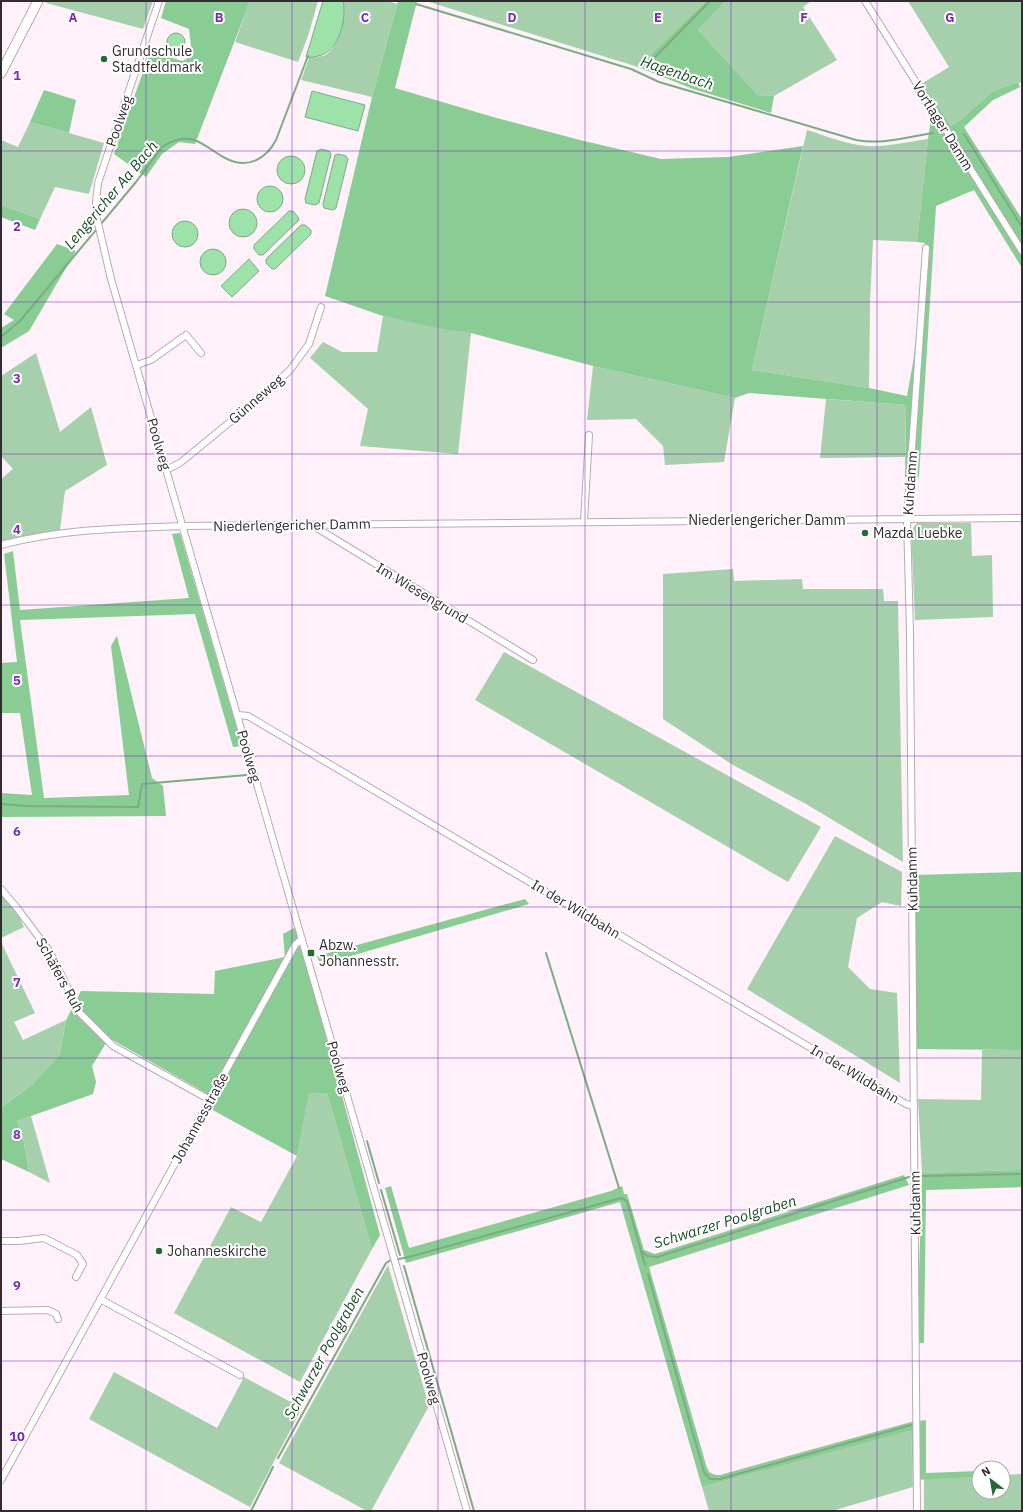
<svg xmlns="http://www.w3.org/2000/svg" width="1023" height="1512" font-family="'IBM Plex Sans',sans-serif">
  <rect width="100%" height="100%" fill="#fff1f9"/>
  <g fill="#a5d0ab">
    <path d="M47,1H153L143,29L46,3Z"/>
    <path d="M250,1H318L308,36L298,62L235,42Z"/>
    <path d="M343,1H387L397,4L372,97L301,80L309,58C314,57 320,57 325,55C340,47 346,16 343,1Z"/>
    <path d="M426,1H706L638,67Z"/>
    <path d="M726,1H811L803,7L837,60L774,96L758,95L698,30Z"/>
    <path d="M908,1H1022V82L1018,83V82L993,91L960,120L951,126L923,83L949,67Z"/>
    <path d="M30,122L104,143L89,194L55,187L40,219L1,205V140L18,147Z"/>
    <path d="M807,130C826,136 846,144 866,146C886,147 908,142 928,139L917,242L873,240L870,303L869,388L752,370Z"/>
    <path d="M383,316L471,333L458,454L360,446L368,409L310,358L323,342L342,352H377Z"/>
    <path d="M36,353L60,432L91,407L107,465L65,491L60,530L1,541V479L13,469L1,456V376Z"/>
    <path d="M593,366L735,398L724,462L665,465L663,446L636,419L587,420Z"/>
    <path d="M826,399L906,405L905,457L820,458Z"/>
    <path d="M917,523H971L972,556L992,555L993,617L915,620L911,531Z"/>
    <path d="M733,569L734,581L802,579L803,589H883L884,601H898L903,862L806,804L733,765L663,719V574Z"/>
    <path d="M504,652L821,827L788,882L475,700Z"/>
    <path d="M835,836L902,872L901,906L882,902L857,918L848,967L870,989L897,993L900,1083L747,989Z"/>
    <path d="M1,895L16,910L24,927L1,938Z"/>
    <path d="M1,942L35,1013L14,1022L23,1040L66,1020L60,1054L33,1084L1,1108Z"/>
    <path d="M982,1050H1022V1170L922,1173L918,1099L981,1100Z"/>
    <path d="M309,1092L327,1093L372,1249L300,1382L174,1313L231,1207L261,1222L297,1156Z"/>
    <path d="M31,1116L50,1183L29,1172L24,1143L17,1121Z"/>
    <path d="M388,1265L429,1406L371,1511H367L279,1463Z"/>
    <path d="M114,1372L217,1428L243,1379L239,1377L240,1375L302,1408L250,1507L89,1419Z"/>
    <path d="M911,1429L913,1487L832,1511H709L702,1487Z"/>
    <path d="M1022,1474V1511H924V1479L979,1477V1492H1003V1475Z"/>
  </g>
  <g fill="#89cc94">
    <path d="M166,1H250L195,144L179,142L162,154L146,177L114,154L150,52L183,61L192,55L189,29L161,18Z"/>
    <path d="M398,1H417L395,88L493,117L580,140L661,159L728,157L803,146L752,370L869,388L907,396L914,357L925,243L917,242L928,139L931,118L913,89L923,83L951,126L960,120L993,91L1018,82L1020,87L993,100L964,127L1022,219V268L974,190L936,206L919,477H905L906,405L749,393L735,398L593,366L471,333L443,329L383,316L325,296L372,97Z"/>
    <path d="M706,1H726L698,30L758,95L774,96L771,113L693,89L638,67Z"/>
    <path d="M44,90L76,100L69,133L30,122Z"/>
    <path d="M1,205L40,219L35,230L1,217Z"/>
    <path d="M57,244L76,251L29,331L1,348V328L14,320L4,314Z"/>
    <path d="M180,533L242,746L233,747L195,614L20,620L44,798L129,795L111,646L117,636L152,778L163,786L166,816L1,817V793L32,795L20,713H1V663L17,662L4,554L13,551L20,610L189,598L172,534Z"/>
    <path d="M1022,872V1050L916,1049L915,875Z"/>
    <path d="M525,899L529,904L320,965L317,956Z"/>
    <path d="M296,927L380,1235L372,1249L327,1093H309L297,1156L209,1108L206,1093L109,1038L92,1066L96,1082L93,1094L17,1121L24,1143L29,1172L1,1159V1108L33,1084L60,1054L66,1020L81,991L214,994L215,971L285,957L283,934Z"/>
    <path d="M1022,1170V1187L926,1190L924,1343H917L922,1173Z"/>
    <path d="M904,1175L909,1185L649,1267L707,1468C710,1474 713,1475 720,1475L911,1422L926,1420V1473L979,1471V1477L913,1480L911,1430L702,1487L620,1202L406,1263L385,1188L391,1186L409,1248L611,1191L622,1186L624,1194H627L644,1250L655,1254Z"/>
  </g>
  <g fill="#9de2a8" stroke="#7dab84">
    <path d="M323,1H343C347,19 339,52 318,56C314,57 310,58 306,57Z"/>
    <circle cx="176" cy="42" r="9"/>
    <path d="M312,91L365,105L358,131L305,117Z"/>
    <path d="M321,149L329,151L331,154L319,203L315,205L306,203L305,199L317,151Z"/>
    <path d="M338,154L346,156L348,159L336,208L333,210L324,208L323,204L335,155Z"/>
    <circle cx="291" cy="170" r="14"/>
    <circle cx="270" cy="199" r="13"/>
    <circle cx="243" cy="223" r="14"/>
    <path d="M289,211H293L298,217L299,220L263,255H259L254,249V245Z"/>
    <circle cx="185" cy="234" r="13"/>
    <path d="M301,225H305L311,230V234L275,269H272L266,263V259Z"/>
    <circle cx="213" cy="262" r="13"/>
    <path d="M249,259L259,271L232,297L221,286Z"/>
  </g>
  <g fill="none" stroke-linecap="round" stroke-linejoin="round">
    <g stroke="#7dab84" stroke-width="2">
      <path d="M406,1H407"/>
      <path d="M416,4L631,69L659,82L856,140C881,145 908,137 933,133"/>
      <path d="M646,63L653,59L710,1"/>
      <path d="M964,134L1022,227"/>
      <path d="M1,337L20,321L136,182L162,147C171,141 183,137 194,140C206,144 216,154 227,159C248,169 266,159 276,140L308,56"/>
      <path d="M1,804L27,806L138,807L142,784L247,775"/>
      <path d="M546,953L619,1188"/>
      <path d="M367,1141L379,1183"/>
      <path d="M922,1176L1022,1174"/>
      <path d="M381,1190L400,1255"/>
      <path d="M641,1251L645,1265"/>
      <path d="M399,1259L409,1257L621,1198L627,1201L641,1251L647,1256L657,1257L909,1177"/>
      <path d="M404,1266L474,1511"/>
      <path d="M648,1274L704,1472L710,1479H720L911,1425"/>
      <path d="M278,1458L386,1263L391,1260"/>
      <path d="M251,1511L273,1467"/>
    </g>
    <defs>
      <g id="minor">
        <path d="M159,1L98,183L96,202L97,219L111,279L467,1511"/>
        <path d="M865,1L1022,251"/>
        <path d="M137,365L151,360L186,335L201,353"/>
        <path d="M166,470L180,463L264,394L290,370L309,344L321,307"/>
        <path d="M584,521L589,435"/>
        <path d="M312,525L533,660"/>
        <path d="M1,545C60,529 122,528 182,526L1022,518"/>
        <path d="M238,715L248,716L906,1104L914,1106"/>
        <path d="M1,889L17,908L50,952L80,1013L113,1046L210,1100"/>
        <path d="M1,1241H19L44,1238L77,1255L83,1264L76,1277"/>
        <path d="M100,1299L240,1375"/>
        <path d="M1,1311L48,1310L56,1314L58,1319"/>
        <path d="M1,1480L295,945L302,939"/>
        <path d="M917,1511L910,632L907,519L926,248"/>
      </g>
      <path id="secondary" d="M1,73L38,1"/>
    </defs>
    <use href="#minor" stroke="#bbaab4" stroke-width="8"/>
    <use href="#secondary" stroke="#bbaab4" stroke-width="11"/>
    <use href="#minor" stroke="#fff" stroke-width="6"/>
    <use href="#secondary" stroke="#fff" stroke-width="9"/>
  </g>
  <path fill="none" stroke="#7b2cbf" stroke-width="1" stroke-opacity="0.55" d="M146,1V1511M292,1V1511M438,1V1511M585,1V1511M731,1V1511M877,1V1511M1,151H1022M1,302H1022M1,454H1022M1,605H1022M1,756H1022M1,907H1022M1,1058H1022M1,1210H1022M1,1361H1022"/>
  <g fill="#256a36" stroke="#fff" stroke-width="1.5">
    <circle cx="104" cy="59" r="4"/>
    <circle cx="865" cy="533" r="4"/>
    <rect x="307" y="949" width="8" height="8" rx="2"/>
    <circle cx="159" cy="1251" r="4"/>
  </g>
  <g text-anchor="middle" stroke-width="4" stroke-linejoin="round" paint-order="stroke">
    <g font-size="14" fill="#322c30" stroke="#fff" text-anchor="start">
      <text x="112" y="56">Grundschule<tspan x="112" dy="16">Stadtfeldmark</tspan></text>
      <text x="873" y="538">Mazda Luebke</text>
      <text x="319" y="950">Abzw.<tspan x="319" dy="16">Johannesstr.</tspan></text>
      <text x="167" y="1256">Johanneskirche</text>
    </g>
    <g font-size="14" fill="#322c30" stroke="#fff">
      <text transform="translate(119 121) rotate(-71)" y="5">Poolweg</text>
      <text transform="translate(943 126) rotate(58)" y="5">Vortlager Damm</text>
      <text transform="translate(256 399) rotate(-41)" y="5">Günneweg</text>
      <text transform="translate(159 444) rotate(74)" y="5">Poolweg</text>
      <text transform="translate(910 483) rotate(-86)" y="5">Kuhdamm</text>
      <text x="767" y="525">Niederlengericher Damm</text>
      <text transform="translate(292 525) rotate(-1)" y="5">Niederlengericher Damm</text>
      <text transform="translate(422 593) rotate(31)" y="5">Im Wiesengrund</text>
      <text transform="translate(249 756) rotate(74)" y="5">Poolweg</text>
      <text transform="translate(912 879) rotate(-91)" y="5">Kuhdamm</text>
      <text transform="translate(576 909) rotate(31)" y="5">In der Wildbahn</text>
      <text transform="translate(60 975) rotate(61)" y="5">Schäfers Ruh</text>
      <text transform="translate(339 1067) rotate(74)" y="5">Poolweg</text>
      <text transform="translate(855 1074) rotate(31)" y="5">In der Wildbahn</text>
      <text transform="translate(200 1118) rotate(-61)" y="5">Johannesstraße</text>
      <text transform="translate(915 1203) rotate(-91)" y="5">Kuhdamm</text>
      <text transform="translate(429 1378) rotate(74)" y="5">Poolweg</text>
    </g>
    <g font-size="15" font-style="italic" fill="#1c4c27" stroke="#fff">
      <text transform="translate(677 73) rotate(19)" y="5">Hagenbach</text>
      <text transform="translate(111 195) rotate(-50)" y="5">Lengericher Aa Bach</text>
      <text transform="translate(725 1222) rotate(-17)" y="5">Schwarzer Poolgraben</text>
      <text transform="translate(324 1353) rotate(-61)" y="5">Schwarzer Poolgraben</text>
    </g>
  </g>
  <g font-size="13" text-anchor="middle" font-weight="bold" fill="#7b2cbf" stroke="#fff" stroke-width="4" stroke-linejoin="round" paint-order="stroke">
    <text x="73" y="22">A</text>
    <text x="219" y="22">B</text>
    <text x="365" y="22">C</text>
    <text x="512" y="22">D</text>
    <text x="658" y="22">E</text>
    <text x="804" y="22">F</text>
    <text x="950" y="22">G</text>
    <text x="17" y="80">1</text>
    <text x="17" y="231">2</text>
    <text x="17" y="383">3</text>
    <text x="17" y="534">4</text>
    <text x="17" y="685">5</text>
    <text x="17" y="836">6</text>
    <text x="17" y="987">7</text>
    <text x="17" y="1139">8</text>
    <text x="17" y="1290">9</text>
    <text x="17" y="1441">10</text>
  </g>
  <rect width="1023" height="1512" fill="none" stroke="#322c30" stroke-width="4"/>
  <g transform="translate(991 1480) rotate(329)"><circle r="19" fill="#ffffff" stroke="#adabac"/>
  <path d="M0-3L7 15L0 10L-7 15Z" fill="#256a36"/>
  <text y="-6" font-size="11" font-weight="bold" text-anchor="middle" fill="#322c30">N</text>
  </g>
</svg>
